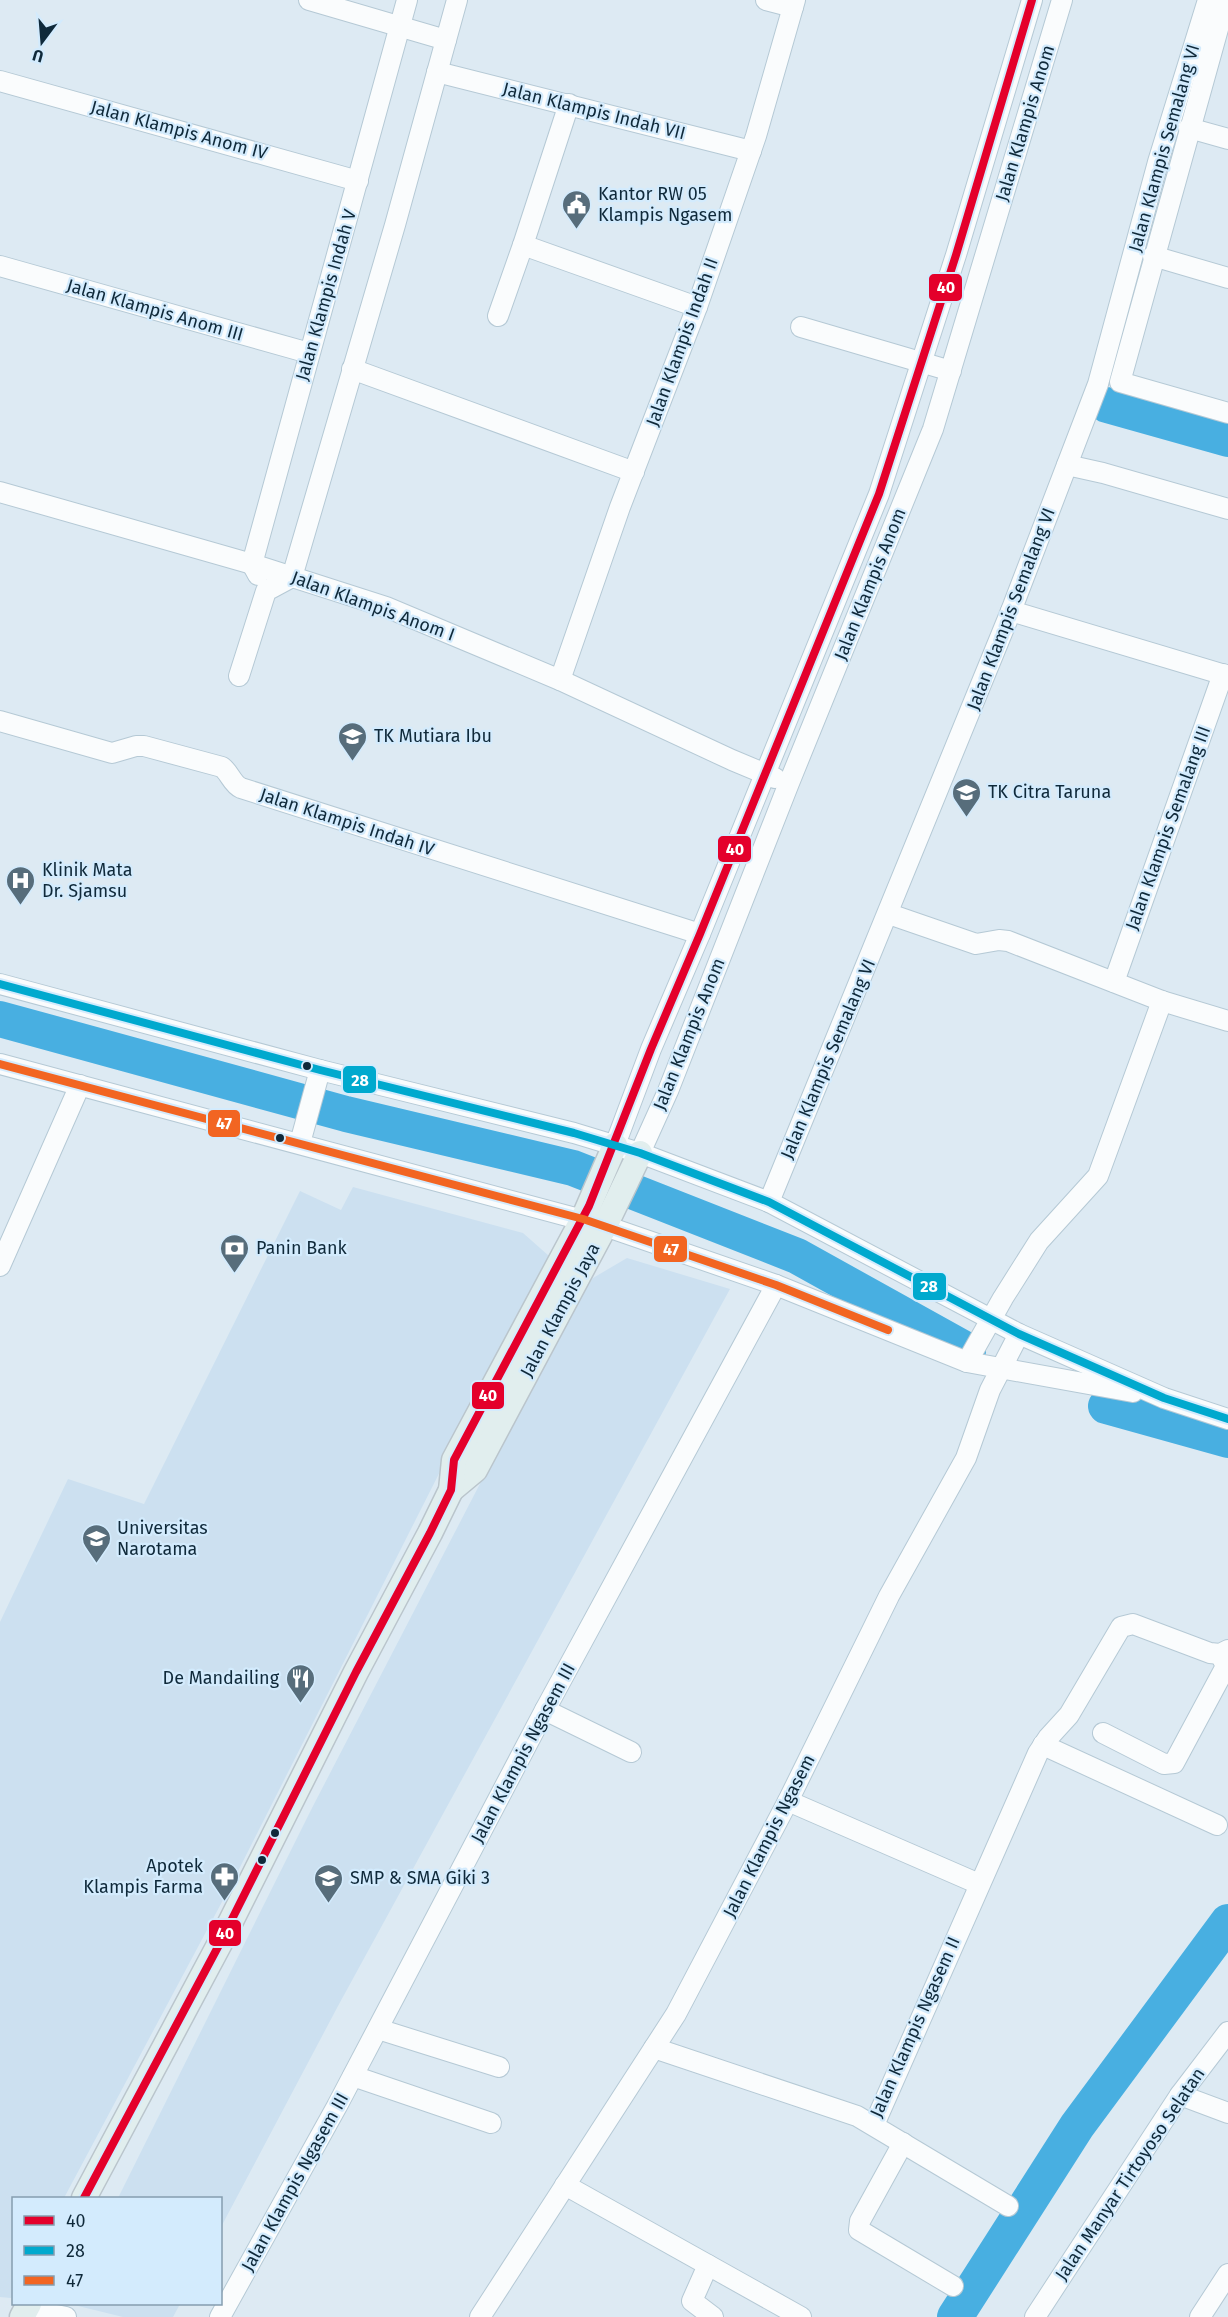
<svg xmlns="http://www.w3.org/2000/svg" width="1228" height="2317" font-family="'Fira Sans',sans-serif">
  <rect width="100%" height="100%" fill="#ddeaf3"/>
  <g fill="#cce0f0">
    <path d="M353,1187L523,1233L549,1256L231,1885L64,2198H14V2294L11,2298L0,2297V1622L68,1479L144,1504L300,1191L341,1210Z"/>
    <path d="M627,1258L730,1289L338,2006L221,2227L220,2198H118L312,1808L571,1308L593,1278Z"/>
    <path d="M70,2304H180L173,2317H123Z"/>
  </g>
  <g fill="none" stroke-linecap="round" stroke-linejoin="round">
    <g stroke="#48afe1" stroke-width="36">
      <path d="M1107,405L1228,439"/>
      <path d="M0,1019L346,1114L573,1168L797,1256L968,1351"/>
      <path d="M1106,1406L1228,1440"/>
      <path d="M955,2317L1077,2126L1228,1922"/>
    </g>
    <defs>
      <g id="minor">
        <path d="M309,0L446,40"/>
        <path d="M766,0L793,7"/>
        <path d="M1226,0L1120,382L1228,413"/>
        <path d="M437,72L751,151"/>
        <path d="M0,81L358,181"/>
        <path d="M569,104L523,245L697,307"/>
        <path d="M1189,128L1228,139"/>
        <path d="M1153,256L1228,278"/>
        <path d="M0,266L309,353"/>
        <path d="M498,316L523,245"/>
        <path d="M801,327L951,371"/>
        <path d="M352,369L634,472"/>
        <path d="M1067,465L1103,473L1228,509"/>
        <path d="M0,492L252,564L386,607L560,680L732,760L775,778"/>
        <path d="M258,575L252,564L407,0"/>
        <path d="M1011,611L1228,676"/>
        <path d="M239,676L266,591L292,577L395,225L457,0"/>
        <path d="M560,680L620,507L697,307L756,136L795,0"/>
        <path d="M0,721L112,753L136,746H144L222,767C230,773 232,784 241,788L700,934"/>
        <path d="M889,914L976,944L999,940L1008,941L1162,1001L1228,1021"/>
        <path d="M1114,982L1223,674"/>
        <path d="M0,984L320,1070L574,1133L640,1153L769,1202L1019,1334L1164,1398L1228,1419"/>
        <path d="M0,1064L605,1226L776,1285L967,1362L1133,1392"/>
        <path d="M300,1143L320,1070"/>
        <path d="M615,1145L651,1049L700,934L879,494L956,255L1032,0"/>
        <path d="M640,1153L668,1091L789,783L933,429L1062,0"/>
        <path d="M769,1202L1011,611L1098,384L1158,162L1208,0"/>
        <path d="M0,1266L80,1085"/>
        <path d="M967,1362L1003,1298L1039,1241L1098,1176L1162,1001"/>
        <path d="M545,1710L631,1752"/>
        <path d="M1103,1733L1164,1764L1174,1763L1225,1668V1664L1220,1654"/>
        <path d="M1043,1745L1217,1825"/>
        <path d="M788,1801L979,1884"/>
        <path d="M378,2029L499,2067"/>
        <path d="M654,2048L857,2116L1008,2206"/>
        <path d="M353,2076L491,2123"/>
        <path d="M1180,2095L1228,2113"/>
        <path d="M874,2125L1038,1753L1048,1738L1069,1715L1121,1627L1133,1624L1210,1653L1220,1654L1228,1650"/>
        <path d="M903,2143L860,2221L859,2230L953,2286"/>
        <path d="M565,2185L801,2317"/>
        <path d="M708,2265L692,2301L713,2317"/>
        <path d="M27,2309L66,2317"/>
        <path d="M220,2317L337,2106L545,1710L776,1285"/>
        <path d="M480,2317L676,2014L788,1801L889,1596L966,1458L990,1390L1019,1334"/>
        <path d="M1035,2317L1180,2095L1228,2032"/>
        <path d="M1200,2317L1228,2274"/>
      </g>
      <g id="major">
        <path d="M451,1490L475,1470L605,1226L640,1153"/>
        <path d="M84,2198L219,1945L356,1672L430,1533L451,1490L454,1460L583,1219L615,1145"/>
        <path d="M22,2317L29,2304"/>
      </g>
    </defs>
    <use href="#minor" stroke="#b5c9d5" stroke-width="22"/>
    <use href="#major" stroke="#bac5cc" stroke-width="27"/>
    <use href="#minor" stroke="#fafcfd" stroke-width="20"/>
    <use href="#major" stroke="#e1eeee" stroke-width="24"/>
    <defs>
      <path id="bus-1" d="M84,2198L219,1945L356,1672L430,1533L451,1490L454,1460L589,1206L651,1049L700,934L879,494L956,255L1032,0"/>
      <path id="bus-2" d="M0,984L320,1070L574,1133L640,1153L769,1202L1019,1334L1164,1398L1228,1419"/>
      <path id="bus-3" d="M0,1064L583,1219L776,1285L888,1330"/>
    </defs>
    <use href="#bus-1" stroke="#d3ebfd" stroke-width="12"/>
    <use href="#bus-2" stroke="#d3ebfd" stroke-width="12"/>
    <use href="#bus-3" stroke="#d3ebfd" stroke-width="12"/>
    <use href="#bus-1" stroke="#e4002b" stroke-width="8"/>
    <use href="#bus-2" stroke="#00a9ce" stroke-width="8"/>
    <use href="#bus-3" stroke="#f26522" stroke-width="8"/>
  </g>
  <defs>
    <symbol id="civic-pin" viewBox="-11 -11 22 30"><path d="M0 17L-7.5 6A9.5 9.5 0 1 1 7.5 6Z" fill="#576d7b" stroke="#d3ebfd"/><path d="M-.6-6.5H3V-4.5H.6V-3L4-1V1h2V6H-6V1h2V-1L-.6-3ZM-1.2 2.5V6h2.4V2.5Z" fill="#fff"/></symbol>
    <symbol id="school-pin" viewBox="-11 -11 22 30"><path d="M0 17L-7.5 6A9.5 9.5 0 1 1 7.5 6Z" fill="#576d7b" stroke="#d3ebfd"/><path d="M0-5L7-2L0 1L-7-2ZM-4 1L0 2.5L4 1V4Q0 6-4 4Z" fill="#fff"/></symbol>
    <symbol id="hospital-pin" viewBox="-11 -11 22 30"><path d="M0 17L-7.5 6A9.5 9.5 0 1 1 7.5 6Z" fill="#576d7b" stroke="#d3ebfd"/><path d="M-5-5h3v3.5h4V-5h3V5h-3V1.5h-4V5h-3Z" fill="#fff"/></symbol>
    <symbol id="bank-pin" viewBox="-11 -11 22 30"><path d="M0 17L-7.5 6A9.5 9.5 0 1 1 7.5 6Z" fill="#576d7b" stroke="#d3ebfd"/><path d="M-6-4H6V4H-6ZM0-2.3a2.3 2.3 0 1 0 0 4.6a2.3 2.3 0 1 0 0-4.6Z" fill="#fff"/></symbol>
    <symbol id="university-pin" viewBox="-11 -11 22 30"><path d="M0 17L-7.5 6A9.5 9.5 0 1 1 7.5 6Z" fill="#576d7b" stroke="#d3ebfd"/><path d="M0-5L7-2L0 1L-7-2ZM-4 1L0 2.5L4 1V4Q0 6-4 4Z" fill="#fff"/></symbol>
    <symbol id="restaurant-pin" viewBox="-11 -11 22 30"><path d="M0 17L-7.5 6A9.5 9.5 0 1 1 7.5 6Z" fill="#576d7b" stroke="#d3ebfd"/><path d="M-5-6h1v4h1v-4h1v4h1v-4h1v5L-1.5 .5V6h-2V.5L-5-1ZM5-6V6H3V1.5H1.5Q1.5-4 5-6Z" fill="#fff"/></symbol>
    <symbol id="pharmacy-pin" viewBox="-11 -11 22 30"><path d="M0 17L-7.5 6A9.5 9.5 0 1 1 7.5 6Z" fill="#576d7b" stroke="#d3ebfd"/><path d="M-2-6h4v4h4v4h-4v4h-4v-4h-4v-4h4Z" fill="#fff"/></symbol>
  </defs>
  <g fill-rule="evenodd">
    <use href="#civic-pin" x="560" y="188" width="33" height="45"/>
    <use href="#school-pin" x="336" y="720" width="33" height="45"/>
    <use href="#school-pin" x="950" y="776" width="33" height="45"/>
    <use href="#hospital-pin" x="4" y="864" width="33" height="45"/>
    <use href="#bank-pin" x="218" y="1232" width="33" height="45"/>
    <use href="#university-pin" x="80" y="1522" width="33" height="45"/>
    <use href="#restaurant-pin" x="284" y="1662" width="33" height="45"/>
    <use href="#pharmacy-pin" x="208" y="1860" width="33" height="45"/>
    <use href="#school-pin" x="312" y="1862" width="33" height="45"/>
  </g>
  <g fill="#0f293a" stroke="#d3ebfd" stroke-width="2">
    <circle cx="307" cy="1066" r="5"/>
    <circle cx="280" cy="1138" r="5"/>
    <circle cx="275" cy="1833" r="5"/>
    <circle cx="262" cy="1860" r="5"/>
  </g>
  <g text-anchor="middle" stroke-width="4.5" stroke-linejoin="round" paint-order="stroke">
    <g font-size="18" fill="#0f293a" stroke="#d3ebfd">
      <text transform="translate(594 111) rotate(14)" y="6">Jalan Klampis Indah VII</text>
      <text transform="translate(1025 123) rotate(-73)" y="6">Jalan Klampis Anom</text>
      <text transform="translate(179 130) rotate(15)" y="6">Jalan Klampis Anom IV</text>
      <text transform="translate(1164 148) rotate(-74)" y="6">Jalan Klampis Semalang VI</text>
      <text transform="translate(326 295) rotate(-74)" y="6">Jalan Klampis Indah V</text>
      <text transform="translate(155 310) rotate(16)" y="6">Jalan Klampis Anom III</text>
      <text transform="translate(682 342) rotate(-70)" y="6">Jalan Klampis Indah II</text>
      <text transform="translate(870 584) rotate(-68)" y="6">Jalan Klampis Anom</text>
      <text transform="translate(373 606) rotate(20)" y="6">Jalan Klampis Anom I</text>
      <text transform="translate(1011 609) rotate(-69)" y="6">Jalan Klampis Semalang VI</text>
      <text transform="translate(347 822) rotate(18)" y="6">Jalan Klampis Indah IV</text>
      <text transform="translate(1168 828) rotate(-70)" y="6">Jalan Klampis Semalang III</text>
      <text transform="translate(689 1034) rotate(-68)" y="6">Jalan Klampis Anom</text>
      <text transform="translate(828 1059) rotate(-67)" y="6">Jalan Klampis Semalang VI</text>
      <text transform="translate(560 1310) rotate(-62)" y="6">Jalan Klampis Jaya</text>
      <text transform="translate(523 1753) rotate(-62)" y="6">Jalan Klampis Ngasem III</text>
      <text transform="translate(769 1836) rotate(-63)" y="6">Jalan Klampis Ngasem</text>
      <text transform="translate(915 2027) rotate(-66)" y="6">Jalan Klampis Ngasem II</text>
      <text transform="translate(1130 2174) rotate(-56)" y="6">Jalan Manyar Tirtoyoso Selatan</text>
      <text transform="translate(295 2182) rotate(-61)" y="6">Jalan Klampis Ngasem III</text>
    </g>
    <g font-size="18" fill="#0f293a" stroke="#d3ebfd" text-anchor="start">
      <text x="598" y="200">Kantor RW 05<tspan x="598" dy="21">Klampis Ngasem</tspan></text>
      <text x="374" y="742">TK Mutiara Ibu</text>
      <text x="988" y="798">TK Citra Taruna</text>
      <text x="42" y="876">Klinik Mata<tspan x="42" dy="21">Dr. Sjamsu</tspan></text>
      <text x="256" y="1254">Panin Bank</text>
      <text x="117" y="1534">Universitas<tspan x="117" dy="21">Narotama</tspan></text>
      <text x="279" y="1684" text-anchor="end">De Mandailing</text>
      <text x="203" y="1872" text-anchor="end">Apotek<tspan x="203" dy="21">Klampis Farma</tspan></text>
      <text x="350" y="1884">SMP &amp; SMA Giki 3</text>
    </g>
  </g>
  <g stroke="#d3ebfd" stroke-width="2">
    <rect x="928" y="273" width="35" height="29" rx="6" fill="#e4002b"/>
    <rect x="717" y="835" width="35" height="28" rx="6" fill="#e4002b"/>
    <rect x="342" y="1065" width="35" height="29" rx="6" fill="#00a9ce"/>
    <rect x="207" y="1109" width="34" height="29" rx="6" fill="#f26522"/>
    <rect x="653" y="1235" width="35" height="28" rx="6" fill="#f26522"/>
    <rect x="912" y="1272" width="35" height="29" rx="6" fill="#00a9ce"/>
    <rect x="471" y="1381" width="34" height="29" rx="6" fill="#e4002b"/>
    <rect x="208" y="1919" width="34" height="28" rx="6" fill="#e4002b"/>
  </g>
  <g font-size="16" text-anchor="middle" font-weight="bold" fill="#fff">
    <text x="946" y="293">40</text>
    <text x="735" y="855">40</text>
    <text x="360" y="1086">28</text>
    <text x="224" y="1129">47</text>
    <text x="671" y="1255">47</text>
    <text x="929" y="1292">28</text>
    <text x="488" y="1401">40</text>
    <text x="225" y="1939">40</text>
  </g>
  <rect x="12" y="2197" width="210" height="108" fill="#d3ebfd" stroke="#859daf" stroke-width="1.5"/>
  <rect x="24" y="2216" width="30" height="9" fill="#e4002b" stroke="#859daf" stroke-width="1.5"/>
  <text x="66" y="2227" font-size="18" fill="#0f293a">40</text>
  <rect x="24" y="2246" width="30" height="9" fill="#00a9ce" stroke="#859daf" stroke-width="1.5"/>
  <text x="66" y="2257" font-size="18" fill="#0f293a">28</text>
  <rect x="24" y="2276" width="30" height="9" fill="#f26522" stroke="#859daf" stroke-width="1.5"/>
  <text x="66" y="2287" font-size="18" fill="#0f293a">47</text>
  <g transform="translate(42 42) rotate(196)" stroke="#d3ebfd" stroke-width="4.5" paint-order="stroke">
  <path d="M0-4.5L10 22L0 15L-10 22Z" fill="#0f293a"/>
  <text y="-9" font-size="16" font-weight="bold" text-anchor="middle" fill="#0f293a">U</text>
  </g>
</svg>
